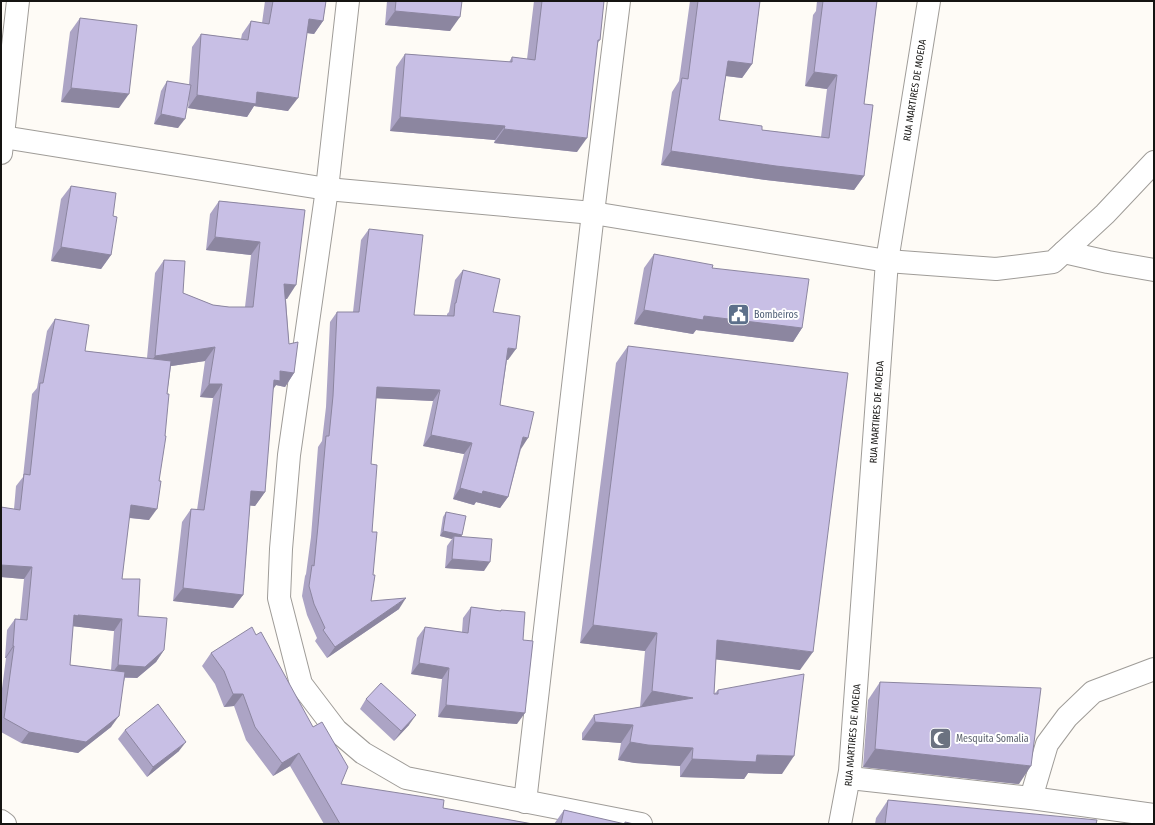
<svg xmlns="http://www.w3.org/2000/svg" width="1155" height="825" font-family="'Fira Sans Condensed',sans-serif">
  <rect width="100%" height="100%" fill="#fefbf6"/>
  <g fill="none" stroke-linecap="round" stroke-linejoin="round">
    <defs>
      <g id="minor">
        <path d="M348,1L327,189L289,455L281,549L279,598L301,684L336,730L363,753L406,778L641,824"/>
        <path d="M3,137L327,189L593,213L887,261L996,269L1053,262L1105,214L1154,162"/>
        <path d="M1,153L18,1"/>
        <path d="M1064,252L1108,262L1154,270"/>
        <path d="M850,778L1031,798L1154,815"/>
        <path d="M1031,798L1047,744L1067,717L1093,692L1154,669"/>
        <path d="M525,802L593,213L619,1"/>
        <path d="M1,821L5,824"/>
        <path d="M840,824L850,771L887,261L929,1"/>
      </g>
    </defs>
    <use href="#minor" stroke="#9f9c98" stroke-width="24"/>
    <use href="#minor" stroke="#fff" stroke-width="22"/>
  </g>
  <g fill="#aca4c5" fill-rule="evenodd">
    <path d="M265,1H326L323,21L314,34L307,33L288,111L254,106L247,117L188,108L189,98L178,128L154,124L161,91L167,81L189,85L192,47L201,34L241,39L242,34L251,21L262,23Z"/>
    <path d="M387,1H462L450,31L385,25Z"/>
    <path d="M534,1H604L600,40L597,44L577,152L494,143L495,140L390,131L396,67L405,54L509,62L512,57L527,59Z"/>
    <path d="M690,1H760L752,64L742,78L726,76L719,120L762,130L821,137L827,89L805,86L813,15L816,11L817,1H877L864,104V176L854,190L766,180L661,165L672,92L679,81Z"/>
    <path d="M80,18L119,108L61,102L70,32Z"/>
    <path d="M71,186L113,216L111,255L101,269L51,261L61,199Z"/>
    <path d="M219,201L305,210L287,299H286L289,344L294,373L285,387L276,385L273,389L265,492L255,506L250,505L243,595L233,608L173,601L182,522L191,509L197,510L213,398L200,397L205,361L171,366L149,520L129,518L122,579L138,616L164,650L156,662L137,678H125L111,727L78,753L21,743L1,732V696L6,658H5L7,630L15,619H20L24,579L1,577V507L14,509L16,486L23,477L32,394L37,388L47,331L55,319L85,351L147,358L155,273L164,260L183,293L213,305L229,307H245L251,255L206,250L210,214ZM73,626L114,631L111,670L70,665Z"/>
    <path d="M369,229L414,315L447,316V314L449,312L455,280L463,270L493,312L508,360H507L500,405L521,449L508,497L500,508L476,502L474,505L453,499L464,454L423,446L433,401L376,398L371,464L373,575L371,601L399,609L327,658L315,641L317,638L307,615L302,596L305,576L306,574L311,537L318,447L322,441L326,407L330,322L337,312H353L361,240Z"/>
    <path d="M654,254L712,268L802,328L793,342L696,330L693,334L634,324L644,268Z"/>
    <path d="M628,346L800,670L716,659L714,694L718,690L782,774L748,773L744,779L680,777V766L635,763L618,760L621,743L582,740V733L594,715L640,707L645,651L580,643L616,363Z"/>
    <path d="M446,512L462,535L461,537L484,571L445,568L447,546L452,539L440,536L443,517Z"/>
    <path d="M471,607L500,611L501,610L517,724L438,717L442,679L411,674L417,638L425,627L462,632L463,618Z"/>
    <path d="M256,635L341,784L443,808L533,824H324L290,766L273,776L246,740L234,706L224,707L215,684L202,666L211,653Z"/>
    <path d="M880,682L1019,784L863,767L868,700Z"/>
    <path d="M366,699L409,725L394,741L360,709Z"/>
    <path d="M125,730L179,751L147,777L118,739Z"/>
    <path d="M888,800L1096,824H875L876,818Z"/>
    <path d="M564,810L624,824L625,822L634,824H554Z"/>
  </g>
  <g fill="#8c86a0">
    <path d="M395,11L460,17L450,31L385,25Z"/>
    <path d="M309,19L323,21L314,34L300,32Z"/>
    <path d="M728,61L752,64L742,78L718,75Z"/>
    <path d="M814,72L837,75L827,89L805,86Z"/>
    <path d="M71,88L129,94L119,108L61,102Z"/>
    <path d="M257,92L298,98L288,111L254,106L247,117L188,108L197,95Z"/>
    <path d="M161,114L185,119L178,128L154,124Z"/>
    <path d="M400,117L505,126L495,140L390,131Z"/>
    <path d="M504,129L587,138L577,152L494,143Z"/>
    <path d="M671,151L864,176L854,190L766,180L661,165Z"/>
    <path d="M215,237L260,242L251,255L206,250Z"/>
    <path d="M61,247L111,255L101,269L51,261Z"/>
    <path d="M284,284L296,285L287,299L275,297Z"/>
    <path d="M644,310L704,316L802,328L793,342L696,330L693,334L634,324Z"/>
    <path d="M215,347L205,361L145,370L155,356Z"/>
    <path d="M508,348L516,349L508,360L501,359Z"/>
    <path d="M280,371L294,373L285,387L276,385L270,394H265Z"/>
    <path d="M209,384H222L213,398L200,397Z"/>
    <path d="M377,387L440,390L433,401L370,398Z"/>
    <path d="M431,435L472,443L464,454L423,446Z"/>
    <path d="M523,437L528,438L521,449L516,448Z"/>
    <path d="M460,488L483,491L508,497L500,508L476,502L474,505L453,499Z"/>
    <path d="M251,491L265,492L255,506L242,505Z"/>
    <path d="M131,505L157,509L149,520L123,517Z"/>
    <path d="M443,531L462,535L459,540L454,536L452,539L440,536Z"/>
    <path d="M452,559L490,562L484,571L445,568Z"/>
    <path d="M1,565L32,567L24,579L1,577Z"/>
    <path d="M183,588L243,595L233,608L173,601Z"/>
    <path d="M406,598L399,609L327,658L335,647Z"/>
    <path d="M74,615H78L122,619L114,631L71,626Z"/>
    <path d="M593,625L657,633L645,651L580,643Z"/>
    <path d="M717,640L813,652L800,670L704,658Z"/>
    <path d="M13,646H14L6,658H5Z"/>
    <path d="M164,650L156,662L137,678L110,676L118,665Z"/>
    <path d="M419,663L449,668L442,679L411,674Z"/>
    <path d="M652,691L693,698L640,708Z"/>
    <path d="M233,694H243L234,706L224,707Z"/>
    <path d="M446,705L525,713L517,724L438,717Z"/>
    <path d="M416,715L409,725L394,741L401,731Z"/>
    <path d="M119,716L111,727L78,753L21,743L29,732Z"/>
    <path d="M595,722L633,725L621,743L582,740Z"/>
    <path d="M186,742L179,751L147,777L153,767Z"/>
    <path d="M630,742L693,748L680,766L635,763L618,760Z"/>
    <path d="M875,749L1031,766L1019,784L863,767Z"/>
    <path d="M299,753L290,766L273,776L282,763Z"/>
    <path d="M757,755L794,756L782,774L748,773L744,779L680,777L692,759Z"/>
  </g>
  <g fill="#c8bfe5" stroke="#8c86a0">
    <path d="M273,1H326L323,21L309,19L298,98L257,92L256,104L197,95L201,34L248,40L251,21L269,24Z"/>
    <path d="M396,1H462L460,17L395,11Z"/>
    <path d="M542,1H604L600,40H598L587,138L504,129L505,126L400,117L405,54L512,62V57L535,60Z"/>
    <path d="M698,1H760L752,64L728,61L719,120L762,126V130L829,138L837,75L814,72L823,1H877L864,104L873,105L864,176L776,166L671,151L682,78L688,79Z"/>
    <path d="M80,18L137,25L129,94L71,88Z"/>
    <path d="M167,81L191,85L185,119L161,114Z"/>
    <path d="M71,186L116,193L113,216L117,217L111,255L61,247Z"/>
    <path d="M219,201L305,210L296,285L284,284L289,344L298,342L294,373L280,371V381L274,380L265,492L251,491L243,595L183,588L191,509L204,510L222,384H209L215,347L155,356L164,260L185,261L183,293L213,305L229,307H253L260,242L215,237Z"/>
    <path d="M369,229L423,235L414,315L454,316L455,303H456L463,270L500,279L493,312L520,316L516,349L508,348L500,405L534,412L528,438L523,437L508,497L483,491L482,494L460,488L472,443L431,435L440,390L377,387L371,464L377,465L372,532H377L373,575H375L371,601L406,598L335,647L323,630L325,628L314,604L309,586L312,565L314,566L318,526L326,436H329L333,396L337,312H359Z"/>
    <path d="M654,254L713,265L712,268L809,279L802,328L704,316L703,320L644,310Z"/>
    <path d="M55,319L89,325L85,351L171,361L167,394H169L165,436H166L159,481H161L157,509L131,505L122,579H140L138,616L167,618L164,650L145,667L118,665L122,619L78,615V616L74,615L70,665L125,672L119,716L86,742L29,732L4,718L14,646H13L15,619L27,620L32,567L1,565V507L20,510L24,474L30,475L40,383H43Z"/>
    <path d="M628,346L848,373L813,652L717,640L714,694H718V690L804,674L794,756L757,755L756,762L692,759L693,748L648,745L630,742L633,725L595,722L594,715L693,698L652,691L657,633L593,625Z"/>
    <path d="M446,512L466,516L462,535L443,531Z"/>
    <path d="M454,536L492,539L490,562L452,559Z"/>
    <path d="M471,607L501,611V610L525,612L523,640L533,641L525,713L446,705L449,668L419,663L425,627L468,633Z"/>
    <path d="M252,627L256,635L261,632L313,727L322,722L348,767L341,784L444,800L443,808L533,824H340L299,753L282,763L255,727L243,694H233L224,671L211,653Z"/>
    <path d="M880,682L1041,688L1031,766L875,749Z"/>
    <path d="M381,683L416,715L401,731L366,699Z"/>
    <path d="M158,704L186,742L153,767L125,730Z"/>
    <path d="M888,800L1097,820L1096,824H885Z"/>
    <path d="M564,810L625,824V822L634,824H561Z"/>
  </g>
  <defs>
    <symbol id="civic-square" viewBox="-11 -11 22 22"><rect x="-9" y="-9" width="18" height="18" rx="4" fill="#5c6f8a" stroke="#fff"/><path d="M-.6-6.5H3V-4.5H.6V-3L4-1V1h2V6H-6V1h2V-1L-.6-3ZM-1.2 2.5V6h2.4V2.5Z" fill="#fff"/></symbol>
    <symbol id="mosque-square" viewBox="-11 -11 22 22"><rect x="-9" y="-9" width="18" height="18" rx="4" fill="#6b7280" stroke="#fff"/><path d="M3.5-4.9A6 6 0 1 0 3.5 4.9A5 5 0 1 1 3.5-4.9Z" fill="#fff"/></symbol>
  </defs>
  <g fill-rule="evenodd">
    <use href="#civic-square" x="726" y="302" width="25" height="25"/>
    <use href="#mosque-square" x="928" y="726" width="25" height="25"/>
  </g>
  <g text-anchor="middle" stroke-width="4" stroke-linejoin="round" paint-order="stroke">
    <g font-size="10" fill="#151412" stroke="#fff">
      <text transform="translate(914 90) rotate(-81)" y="4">RUA MARTIRES DE MOEDA</text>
      <text transform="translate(876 412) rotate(-86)" y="4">RUA MARTIRES DE MOEDA</text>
      <text transform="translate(852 735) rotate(-85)" y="4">RUA MARTIRES DE MOEDA</text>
    </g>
    <g font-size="10" fill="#4e5e75" stroke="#fff" text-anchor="start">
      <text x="754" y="318">Bombeiros</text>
    </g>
    <g font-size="10" fill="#5b616d" stroke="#fff" text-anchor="start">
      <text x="956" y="742">Mesquita Somalia</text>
    </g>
  </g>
  <rect width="1155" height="825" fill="none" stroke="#151412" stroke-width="4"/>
</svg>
